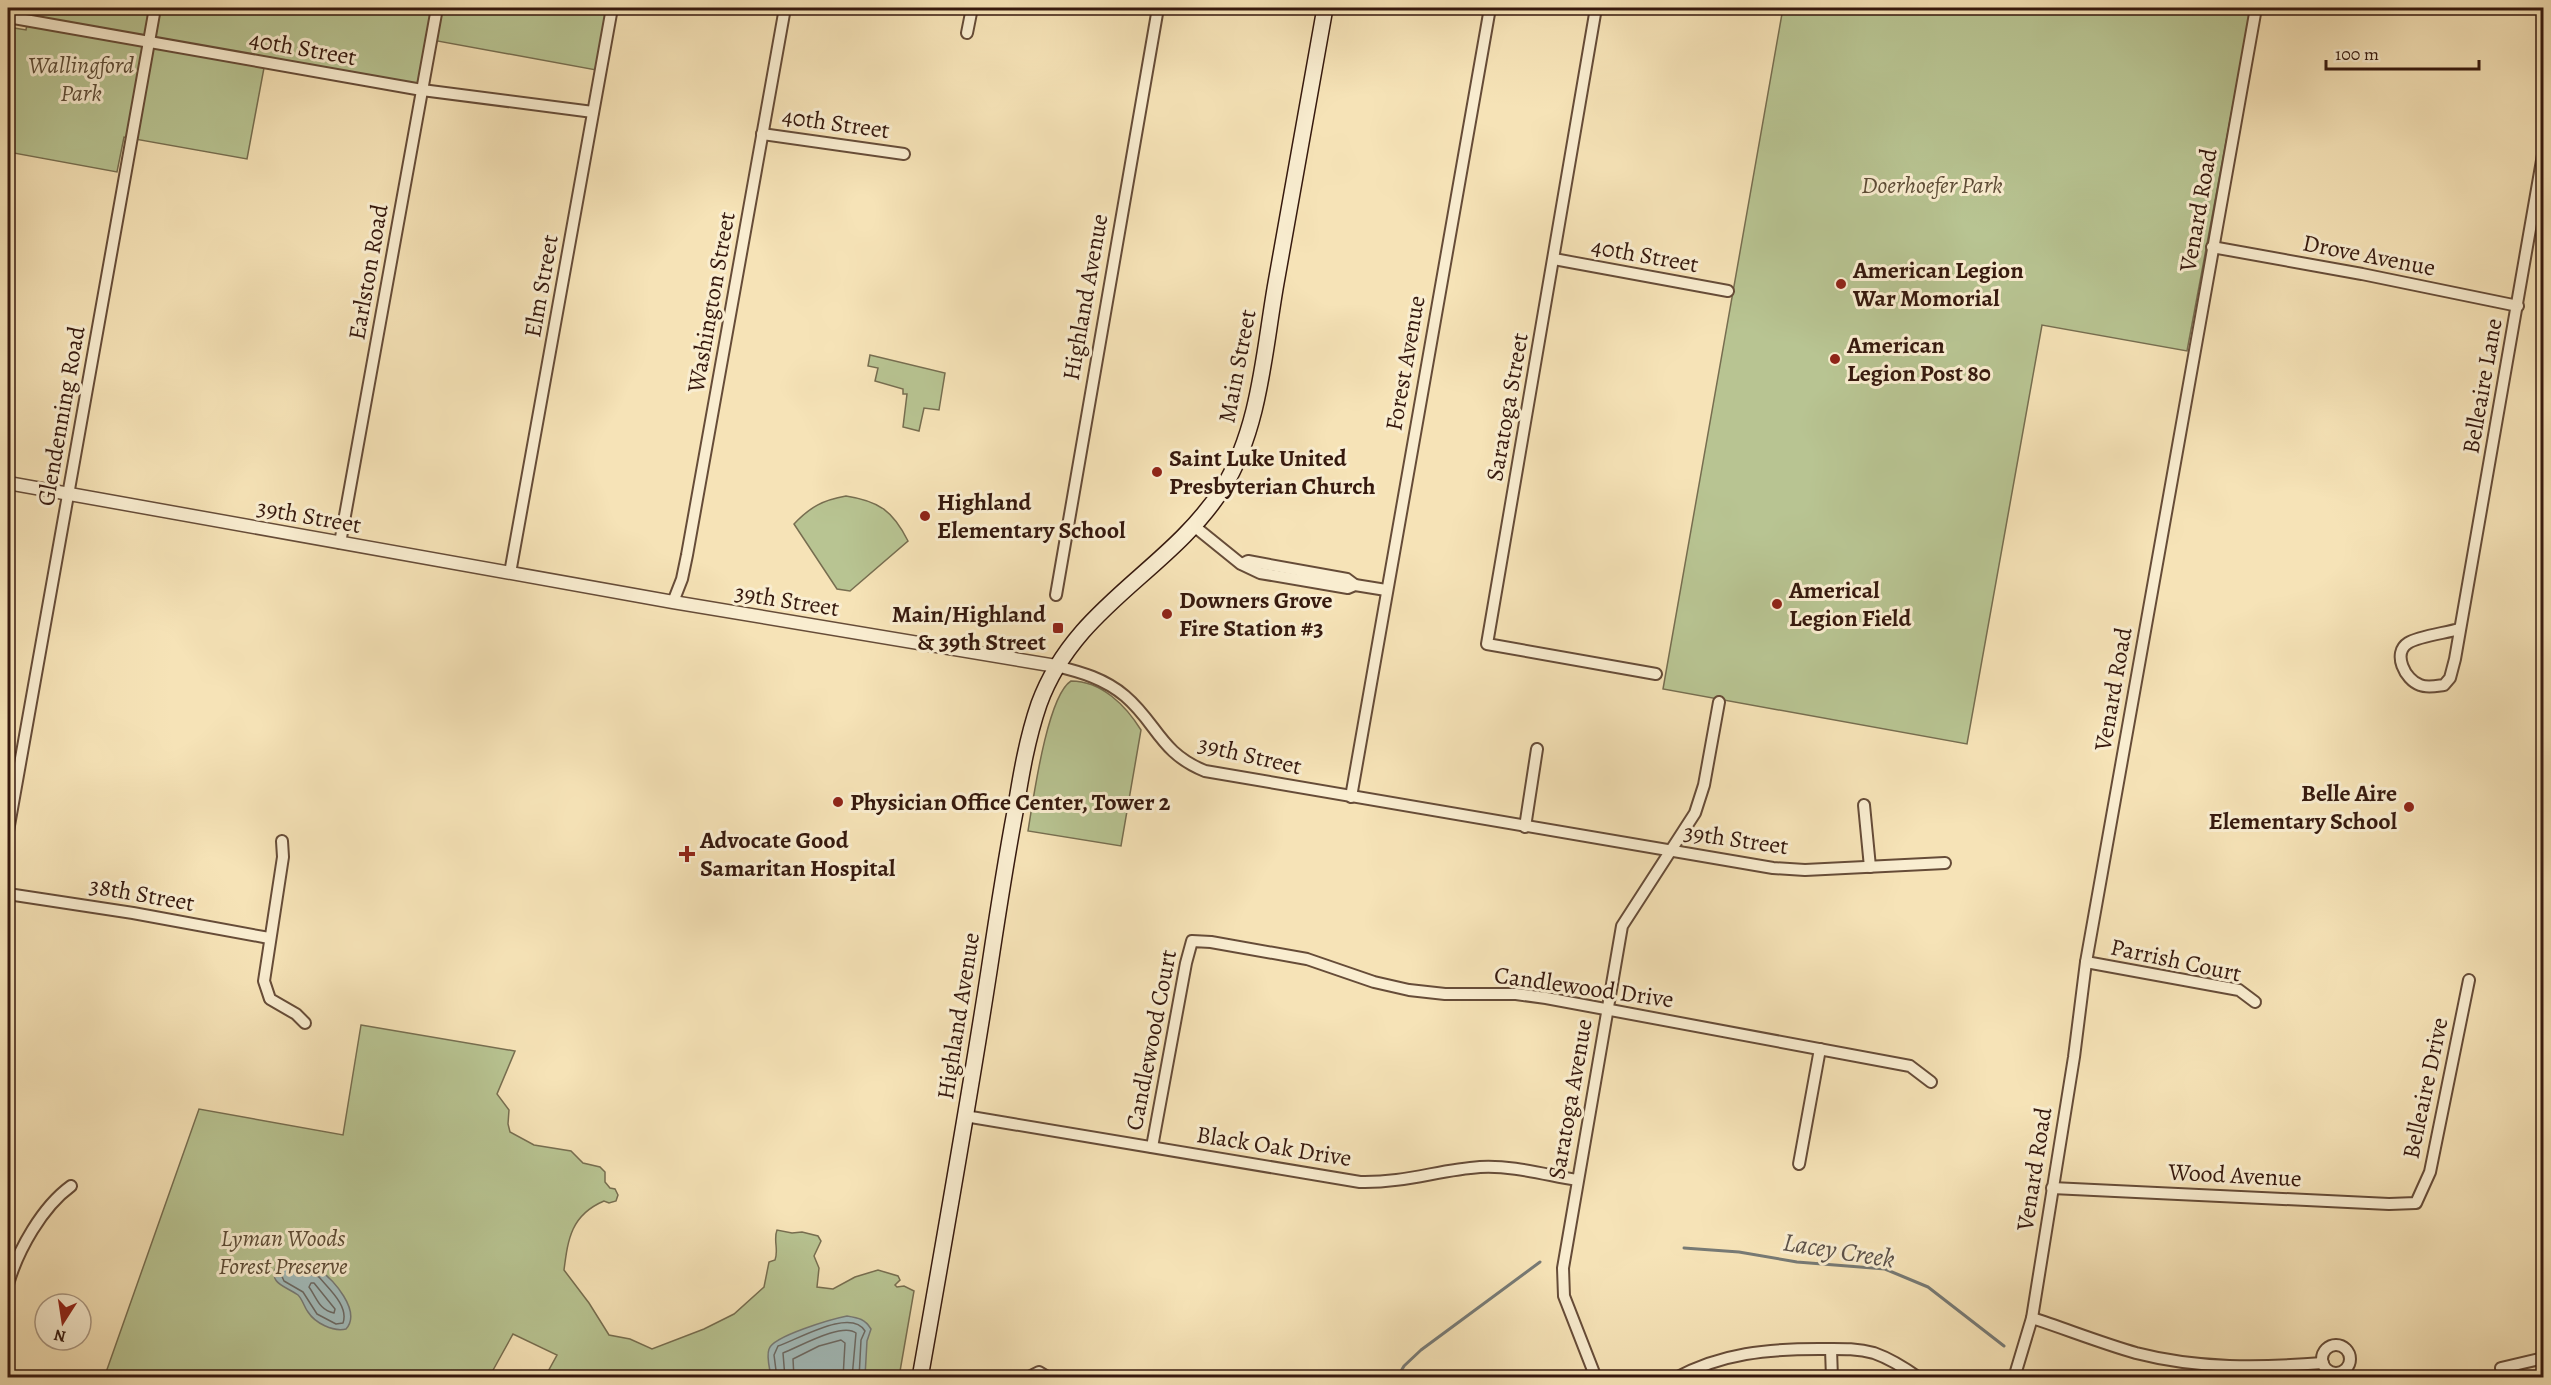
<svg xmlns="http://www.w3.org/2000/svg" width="2551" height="1385" font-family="Alegreya,serif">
  <rect width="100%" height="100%" fill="#f6e3b7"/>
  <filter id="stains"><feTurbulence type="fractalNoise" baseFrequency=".00333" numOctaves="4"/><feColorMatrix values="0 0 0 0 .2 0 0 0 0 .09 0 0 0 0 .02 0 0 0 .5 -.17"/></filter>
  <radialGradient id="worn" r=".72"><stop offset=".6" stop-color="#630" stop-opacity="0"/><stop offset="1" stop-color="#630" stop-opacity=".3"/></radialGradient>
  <g fill="#b8c492" stroke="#776e50" stroke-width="1.5">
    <path d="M30,8H607L596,70L427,39L419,84L266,57L247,159L124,137L117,172L8,152V27L26,30Z"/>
    <path d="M1783,8H2251L2187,351L2042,325L1967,744L1663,689Z"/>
    <path d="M870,355L945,373L939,410L924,408L919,431L903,427L907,394H903V389L875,381L878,368L868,366Z"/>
    <path d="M846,496C879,501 893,511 908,541L850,591L837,589L794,524C810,507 823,500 846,496Z"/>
    <path d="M1071,681C1102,681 1126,706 1141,730L1121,846L1028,831C1033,801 1047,696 1071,681Z"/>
    <path d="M361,1025L515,1051L497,1094L509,1110L508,1124L510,1132L534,1145L571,1151L583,1163L600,1167L605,1172V1182L610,1188L615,1189L618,1195L616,1201L609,1203L604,1201C571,1215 568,1239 564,1270L589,1303L609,1335L630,1339L652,1349L704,1329L734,1314L764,1287L769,1262L775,1260C779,1250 773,1240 777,1230L792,1233L802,1232L818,1236L821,1241L814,1256L819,1268L817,1287L833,1289L855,1277L878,1270L898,1276L900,1280L895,1285L897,1287L904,1286L914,1291L899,1377H545L557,1355L513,1334L492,1372L497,1377L104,1378L199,1109L343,1135Z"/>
  </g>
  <g fill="#a2bbba" stroke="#777a75" stroke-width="1.5">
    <path d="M290,1261L306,1270L318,1269C333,1279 362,1311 346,1329C333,1332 315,1323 308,1312C304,1307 303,1300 298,1295C286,1286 267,1284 277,1265Z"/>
    <path d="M847,1316C859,1318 865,1319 871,1329L867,1341L865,1377H771C770,1369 766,1357 769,1349C773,1336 832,1319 847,1316Z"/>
  </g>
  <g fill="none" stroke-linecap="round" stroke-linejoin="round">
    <g stroke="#6c6a64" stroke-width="1.5">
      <path d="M289,1267L304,1275H315L319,1277C329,1289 349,1306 343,1323L336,1324L317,1314L303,1292L284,1281L280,1272L282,1269Z"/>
      <path d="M311,1283H314L335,1309L334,1313C319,1310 317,1298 309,1287Z"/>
      <path d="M777,1378L774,1355L778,1346C797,1340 851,1307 865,1331L861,1340L859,1378"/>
      <path d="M785,1378L783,1353C799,1347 842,1322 856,1333L852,1378"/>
      <path d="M794,1378L793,1359L819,1346L841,1340L845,1343L843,1378"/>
    </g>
    <g stroke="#777a75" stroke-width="3">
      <path d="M1684,1248L1739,1252L1797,1262L1885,1269L1928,1287L2004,1346"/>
      <path d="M2030,1376L2031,1378"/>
      <path d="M1397,1378L1404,1366L1421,1350L1540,1262"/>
    </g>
    <defs>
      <g id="minor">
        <path d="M1596,8L1487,644L1656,674"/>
        <path d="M8,17L422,90L593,112"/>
        <path d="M967,33L972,8"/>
        <path d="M762,134L904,154"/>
        <path d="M2212,247L2362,274L2518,306"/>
        <path d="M1554,259L1728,291"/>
        <path d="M1194,526L1241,564L1260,573L1348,588L1355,585L1386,590"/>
        <path d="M340,543L437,8"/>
        <path d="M1242,564L1248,561L1347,579L1355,585"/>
        <path d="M510,573L612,8"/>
        <path d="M1056,595L1158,8"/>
        <path d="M673,602L682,579L687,555L785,8"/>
        <path d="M2459,629C2446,633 2419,636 2408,643C2392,653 2405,680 2420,685C2427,688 2436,686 2444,685L2450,678L2455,659L2544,149"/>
        <path d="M1056,666C1081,672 1105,679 1125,696C1157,723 1160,753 1205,771L1773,868L1805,870L1945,863"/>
        <path d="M1351,797L1490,8"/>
        <path d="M1864,805L1870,867"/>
        <path d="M1525,827L1537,749"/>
        <path d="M8,831L155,8"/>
        <path d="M282,841L283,857L264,981L270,999L296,1014L305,1023"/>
        <path d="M8,894L133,913L269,938"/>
        <path d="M2086,962L2239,990L2255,1002"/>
        <path d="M965,1116L1360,1182C1405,1183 1438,1170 1480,1167C1512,1165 1546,1175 1577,1180"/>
        <path d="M1152,1147L1186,963L1192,941L1211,942L1307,959L1374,982L1409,990L1445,994H1516L1546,998L1910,1066L1931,1082"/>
        <path d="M1799,1164L1820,1049"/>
        <path d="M2052,1188L2389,1204L2416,1203L2430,1172L2469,980"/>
        <path d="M8,1284C18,1250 42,1207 71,1186"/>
        <path d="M2032,1318C2066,1329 2101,1343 2136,1353C2198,1369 2260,1368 2323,1363"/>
        <circle cx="2336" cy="1359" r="14"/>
        <path d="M1831,1349L1832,1378"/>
        <path d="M2501,1368L2544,1358"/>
        <path d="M1027,1378L1039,1372L1049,1378"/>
        <path d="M1596,1378L1564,1296L1563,1268L1622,926L1695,813L1704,785L1719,702"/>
        <path d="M1676,1378C1722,1353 1768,1349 1819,1349C1838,1349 1856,1348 1874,1353C1891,1359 1905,1368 1919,1378"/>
        <path d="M2014,1378L2032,1318L2074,1057L2086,962L2256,8"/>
      </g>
      <path id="tertiary" d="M8,483L673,602L1056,666"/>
      <path id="secondary" d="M920,1378C944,1242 968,1107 989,971C997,918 1005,865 1015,812C1021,775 1027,739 1039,704C1075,605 1169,572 1223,488C1260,428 1264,351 1276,283C1293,191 1309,99 1325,8"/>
    </defs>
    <use href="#minor" stroke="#664c38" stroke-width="14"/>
    <use href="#tertiary" stroke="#664c38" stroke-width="15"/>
    <use href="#secondary" stroke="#36190e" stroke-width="18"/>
    <use href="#minor" stroke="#f9edd0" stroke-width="10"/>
    <use href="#tertiary" stroke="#f9edd0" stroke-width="12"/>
    <use href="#secondary" stroke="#f9edd0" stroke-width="15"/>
  </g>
  <g fill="#8f2418" stroke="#f9edd0" stroke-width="2">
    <circle cx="1841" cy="284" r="6"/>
    <circle cx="1835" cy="359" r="6"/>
    <circle cx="1157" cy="472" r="6"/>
    <circle cx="925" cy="516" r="6"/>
    <circle cx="1777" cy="604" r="6"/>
    <circle cx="1167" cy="614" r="6"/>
    <rect x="1052" y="622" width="12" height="12" rx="3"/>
    <circle cx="838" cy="802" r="6"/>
    <circle cx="2409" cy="807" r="6"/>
    <path d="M684 845h6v6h6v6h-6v6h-6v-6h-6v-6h6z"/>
  </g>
  <g text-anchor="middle" stroke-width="6" stroke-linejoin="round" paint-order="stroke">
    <g font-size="24" fill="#36190e" stroke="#f9edd0">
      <text transform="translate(303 48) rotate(10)" y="8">40th Street</text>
      <text transform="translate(836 123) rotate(8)" y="8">40th Street</text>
      <text transform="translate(2198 210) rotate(-80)" y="8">Venard Road</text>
      <text transform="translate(1645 255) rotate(10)" y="8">40th Street</text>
      <text transform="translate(2369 255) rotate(11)" y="8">Drove Avenue</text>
      <text transform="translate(368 272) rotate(-80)" y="8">Earlston Road</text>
      <text transform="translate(541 286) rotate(-80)" y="8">Elm Street</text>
      <text transform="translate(1085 297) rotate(-80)" y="8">Highland Avenue</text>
      <text transform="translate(711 302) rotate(-80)" y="8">Washington Street</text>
      <text transform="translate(1405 363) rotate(-80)" y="8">Forest Avenue</text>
      <text transform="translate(1237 366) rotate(-79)" y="8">Main Street</text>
      <text transform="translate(2482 386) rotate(-80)" y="8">Belleaire Lane</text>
      <text transform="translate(1507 407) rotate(-80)" y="8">Saratoga Street</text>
      <text transform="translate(61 416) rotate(-80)" y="8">Glendenning Road</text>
      <text transform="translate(309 516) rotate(10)" y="8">39th Street</text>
      <text transform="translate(787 600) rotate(9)" y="8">39th Street</text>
      <text transform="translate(2113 689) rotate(-80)" y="8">Venard Road</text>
      <text transform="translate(1250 755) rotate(13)" y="8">39th Street</text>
      <text transform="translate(1736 839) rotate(8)" y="8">39th Street</text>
      <text transform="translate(142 894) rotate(10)" y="8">38th Street</text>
      <text transform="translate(2176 960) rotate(12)" y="8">Parrish Court</text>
      <text transform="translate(1584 987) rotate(8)" y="8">Candlewood Drive</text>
      <text transform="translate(958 1016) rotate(-81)" y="8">Highland Avenue</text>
      <text transform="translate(1151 1040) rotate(-79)" y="8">Candlewood Court</text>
      <text transform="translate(2425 1088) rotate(-78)" y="8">Belleaire Drive</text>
      <text transform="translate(1570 1099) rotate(-80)" y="8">Saratoga Avenue</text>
      <text transform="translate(1274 1146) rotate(9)" y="8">Black Oak Drive</text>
      <text transform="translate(2034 1169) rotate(-81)" y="8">Venard Road</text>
      <text transform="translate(2235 1175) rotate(3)" y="8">Wood Avenue</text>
    </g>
    <g font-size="24" font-style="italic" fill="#5d4c36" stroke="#f9edd0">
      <text x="81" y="73">Wallingford<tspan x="81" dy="28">Park</tspan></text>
      <text x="1932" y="193">Doerhoefer Park</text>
      <text x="283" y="1246">Lyman Woods<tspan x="283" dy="28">Forest Preserve</tspan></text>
    </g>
    <g font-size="24" font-weight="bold" fill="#36190e" stroke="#f9edd0" text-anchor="start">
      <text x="1853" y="278">American Legion<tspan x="1853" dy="28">War Momorial</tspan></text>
      <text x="1847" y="353">American<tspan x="1847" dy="28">Legion Post 80</tspan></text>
      <text x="1169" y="466">Saint Luke United<tspan x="1169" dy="28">Presbyterian Church</tspan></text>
      <text x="937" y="510">Highland<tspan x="937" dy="28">Elementary School</tspan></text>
      <text x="1789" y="598">Americal<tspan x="1789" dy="28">Legion Field</tspan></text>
      <text x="1179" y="608">Downers Grove<tspan x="1179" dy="28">Fire Station #3</tspan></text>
      <text x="1046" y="622" text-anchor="end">Main/Highland<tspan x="1046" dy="28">&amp; 39th Street</tspan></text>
      <text x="2397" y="801" text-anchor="end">Belle Aire<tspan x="2397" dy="28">Elementary School</tspan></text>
      <text x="850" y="810">Physician Office Center, Tower 2</text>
      <text x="700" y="848">Advocate Good<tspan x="700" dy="28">Samaritan Hospital</tspan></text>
    </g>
    <g font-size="26" font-style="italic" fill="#5c524a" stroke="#f9edd0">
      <text transform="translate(1839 1250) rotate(9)" y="9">Lacey Creek</text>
    </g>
  </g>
  <rect width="2551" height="1385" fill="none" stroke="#f6e3b7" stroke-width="30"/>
  <rect x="9" y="9" width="2533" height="1367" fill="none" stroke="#36190e" stroke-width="3"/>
  <rect x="15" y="15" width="2521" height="1355" fill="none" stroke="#36190e" stroke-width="1.5"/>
  <g transform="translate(63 1322) rotate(192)"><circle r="28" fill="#f9edd0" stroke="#ab9882" stroke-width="1.5"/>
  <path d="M0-4.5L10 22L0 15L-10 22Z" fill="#8f2418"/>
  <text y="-9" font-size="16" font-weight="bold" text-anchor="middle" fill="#36190e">N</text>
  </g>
  <path d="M2326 60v9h153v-9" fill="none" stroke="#36190e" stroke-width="3"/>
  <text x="2335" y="60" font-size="18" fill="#36190e" stroke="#f9edd0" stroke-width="4.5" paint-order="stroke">100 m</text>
  <rect width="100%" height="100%" filter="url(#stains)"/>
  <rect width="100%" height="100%" fill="url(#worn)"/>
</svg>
